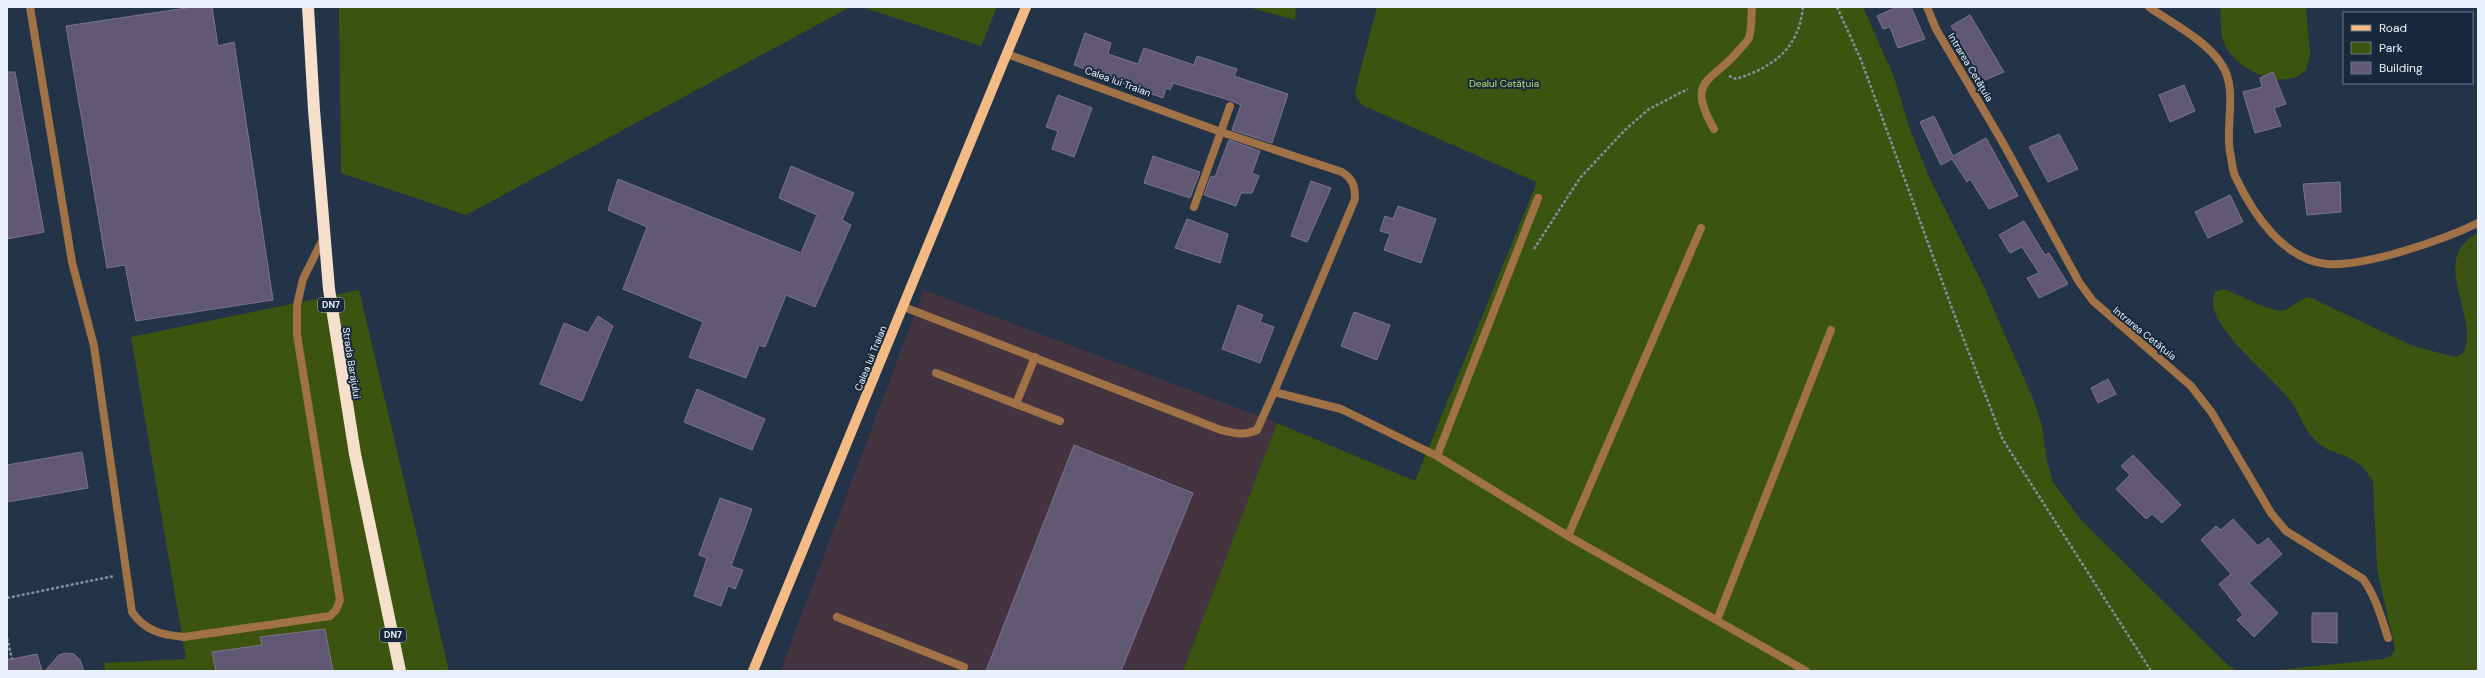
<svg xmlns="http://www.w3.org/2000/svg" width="2485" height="678" font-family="'DM Sans',sans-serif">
  <rect width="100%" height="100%" fill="#233448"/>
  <path fill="#443440" d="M924,290L1277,423L1183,671H786L781,669Z"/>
  <g fill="#3b540f">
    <path d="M339,7H850L466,215L341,173Z"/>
    <path d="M862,7H997L981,46Z"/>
    <path d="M1248,7H1296L1295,20Z"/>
    <path d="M1377,7H1863L1894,77L1910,130L1930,179L1983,285L2034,401L2042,426L2047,461L2053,482L2081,520L2229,666L2237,671H1183L1277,423L1415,481L1537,182L1362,105L1357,98L1355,91Z"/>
    <path d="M2220,7H2306L2310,54L2306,70C2302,73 2298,77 2293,78C2270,85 2233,66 2224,43C2220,32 2221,19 2220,7Z"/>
    <path d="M2478,233V671H2269L2383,659L2391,656L2395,649L2377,569L2373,482C2355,448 2335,461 2314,439C2303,428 2299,412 2290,400C2269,374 2224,340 2214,310C2212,304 2213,298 2215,292L2223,289C2237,293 2273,314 2285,310C2294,306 2299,299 2309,297L2413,346L2455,357L2462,354C2484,320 2425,260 2478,233Z"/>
    <path d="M359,290L449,671H105L104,663L186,659L131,337Z"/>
  </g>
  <g fill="#615973" stroke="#7c7490">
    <path d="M193,7H212L218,46L234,42L273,300L136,321L125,265L107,268L66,26Z"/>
    <path d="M1897,7H1911L1925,39L1898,48L1890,27L1883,29L1877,16Z"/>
    <path d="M1970,15L2004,72L1976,84L1968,70L1974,66L1951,26Z"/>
    <path d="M1085,33L1111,43L1108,54L1138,64L1144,48L1194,65L1197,56L1237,69L1234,76L1288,94L1272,143L1232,130L1241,105L1232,101L1173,83L1170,90L1166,88L1163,98L1074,65Z"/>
    <path d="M7,72H15L44,232L7,239Z"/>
    <path d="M2273,72L2286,104L2274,108L2281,126L2255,133L2243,92L2262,87L2260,78Z"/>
    <path d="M2184,85L2195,111L2170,122L2159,95Z"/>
    <path d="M1058,95L1092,108L1074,157L1052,149L1058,131L1046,127Z"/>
    <path d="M1934,116L1953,156L1986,138L2018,196L1989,209L1970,179L1967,182L1952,159L1941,165L1920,122Z"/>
    <path d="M2059,134L2078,169L2048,182L2029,147Z"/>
    <path d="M1229,140L1260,151L1252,173L1259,176L1252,193H1241L1236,206L1204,195L1211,176L1215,177Z"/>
    <path d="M1153,156L1200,172L1190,198L1144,183Z"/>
    <path d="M791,166L854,193L842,220L851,225L815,307L786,295L765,347L759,345L746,378L689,357L703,322L623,289L647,227L608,210L618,179L801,253L817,215L779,198Z"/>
    <path d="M1311,181L1331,188L1307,242L1291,236Z"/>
    <path d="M2340,182L2341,212L2307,215L2303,184Z"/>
    <path d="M2230,195L2243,222L2208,238L2195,212Z"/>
    <path d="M1398,206L1436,219L1421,263L1384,250L1390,234L1380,231L1385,216L1393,219Z"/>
    <path d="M1187,219L1228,234L1220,263L1175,248Z"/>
    <path d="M2024,221L2045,255L2049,253L2068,284L2039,298L2027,278L2039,273L2022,247L2010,253L1999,235Z"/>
    <path d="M1238,305L1263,315L1260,322L1274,327L1260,363L1222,349Z"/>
    <path d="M1354,312L1390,325L1377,360L1341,346Z"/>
    <path d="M598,316L613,326L582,401L540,384L564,323L588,333Z"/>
    <path d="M2108,379L2116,394L2098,403L2091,388Z"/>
    <path d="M697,389L765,419L752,450L684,422Z"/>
    <path d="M1074,445L1193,493L1121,671H986Z"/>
    <path d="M82,452L88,488L7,502V465Z"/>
    <path d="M2133,455L2181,505L2162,523L2152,514L2146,519L2116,489L2130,475L2121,466Z"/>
    <path d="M720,498L752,509L731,566L743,570L735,589L728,586L721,606L694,596L707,558L699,555Z"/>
    <path d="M2233,519L2258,546L2268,538L2282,554L2249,583L2278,613L2254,637L2237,620L2243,615L2219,584L2231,574L2201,540L2216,526L2221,530Z"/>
    <path d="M2312,613H2337V643L2312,642Z"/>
    <path d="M325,629L333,671H216L212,652L262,645L260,637Z"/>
    <path d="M66,653L74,654L80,660L84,671H45L59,655Z"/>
    <path d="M37,654L42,671H7V660Z"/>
  </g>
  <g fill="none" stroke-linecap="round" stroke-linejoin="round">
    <g stroke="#83909f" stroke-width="2.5" stroke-dasharray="3 2" stroke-linecap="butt">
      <path d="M1837,7L1861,60L1957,322L2003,440L2151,671"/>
      <path d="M1729,76L1736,79C1774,67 1799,48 1803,7"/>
      <path d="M1534,249L1580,178L1625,130L1649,109L1688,89"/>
      <path d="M7,598L114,576"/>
      <path d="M7,638L12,659"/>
    </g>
    <g stroke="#a07245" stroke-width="8">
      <path d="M30,7L72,262L94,346L132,612C145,631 162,635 184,637L330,616L336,610L340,600L297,335V305L303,279L324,237"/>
      <path d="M1714,129C1685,78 1712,83 1739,50C1742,46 1747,42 1749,38C1752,29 1751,16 1752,7"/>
      <path d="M1035,357L1016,404L1060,421"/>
      <path d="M936,373L1016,404"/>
      <path d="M837,617L964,667"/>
    </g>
    <g stroke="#a07245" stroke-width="8">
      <path d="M1927,7L1936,29L2003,143L2079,282L2093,301L2191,386L2212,413L2271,513L2286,531L2363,579C2376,597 2381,617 2388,638"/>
      <path d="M2149,7C2173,24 2206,40 2222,65C2238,90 2225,125 2230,152C2232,160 2232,171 2236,178C2253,214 2284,260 2327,264C2365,267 2443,240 2478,223"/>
      <path d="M1007,54L1221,132L1342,172C1353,179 1355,186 1355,199L1274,392L1341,409L1437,456L1568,536L1806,671"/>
      <path d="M1194,207L1230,106"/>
      <path d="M904,307L1221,430C1234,433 1244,436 1257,430L1274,392"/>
      <path d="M1437,456L1538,198"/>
      <path d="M1568,536L1701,228"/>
      <path d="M1717,620L1831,330"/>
    </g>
    <path stroke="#f3ba84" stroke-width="10" d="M753,671L1026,7"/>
    <path stroke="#f7e0cb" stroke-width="12" d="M308,7L314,110L329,289L355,454L400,671"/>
  </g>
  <g text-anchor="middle" stroke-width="4" stroke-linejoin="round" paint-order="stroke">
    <g fill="#19293d" stroke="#abb6c3" stroke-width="1">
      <rect x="318" y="298" width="26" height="14" rx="3"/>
      <rect x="380" y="628" width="26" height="14" rx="3"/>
    </g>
    <g font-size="9" font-weight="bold" fill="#e9f2fc">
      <text x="331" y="308">DN7</text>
      <text x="393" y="638">DN7</text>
    </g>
    <g font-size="10" fill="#e9f2fc" stroke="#19293d">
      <text transform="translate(1971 67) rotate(59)" y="4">Intrarea Cetățuia</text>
      <text transform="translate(1118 81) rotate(20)" y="4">Calea lui Traian</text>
      <text transform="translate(2145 333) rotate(39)" y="4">Intrarea Cetățuia</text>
      <text transform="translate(870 358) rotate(-68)" y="4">Calea lui Traian</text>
      <text transform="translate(352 363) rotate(81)" y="4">Strada Barajului</text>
    </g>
    <g font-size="10" fill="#b1e269" stroke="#19293d">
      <text x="1504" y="87">Dealul Cetățuia</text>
    </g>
  </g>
  <rect width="2485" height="678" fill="none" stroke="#e9f2fc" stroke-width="16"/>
  <rect x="2343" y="12" width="130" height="72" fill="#19293d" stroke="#6c7989"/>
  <rect x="2351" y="25" width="20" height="6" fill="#f3ba84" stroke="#6c7989"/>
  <text x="2379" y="32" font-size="12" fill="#e9f2fc">Road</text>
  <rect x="2351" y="42" width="20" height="12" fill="#3b540f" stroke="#6c7989"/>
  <text x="2379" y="52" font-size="12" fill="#e9f2fc">Park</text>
  <rect x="2351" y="62" width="20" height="12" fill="#615973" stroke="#6c7989"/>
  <text x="2379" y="72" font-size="12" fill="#e9f2fc">Building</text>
</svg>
